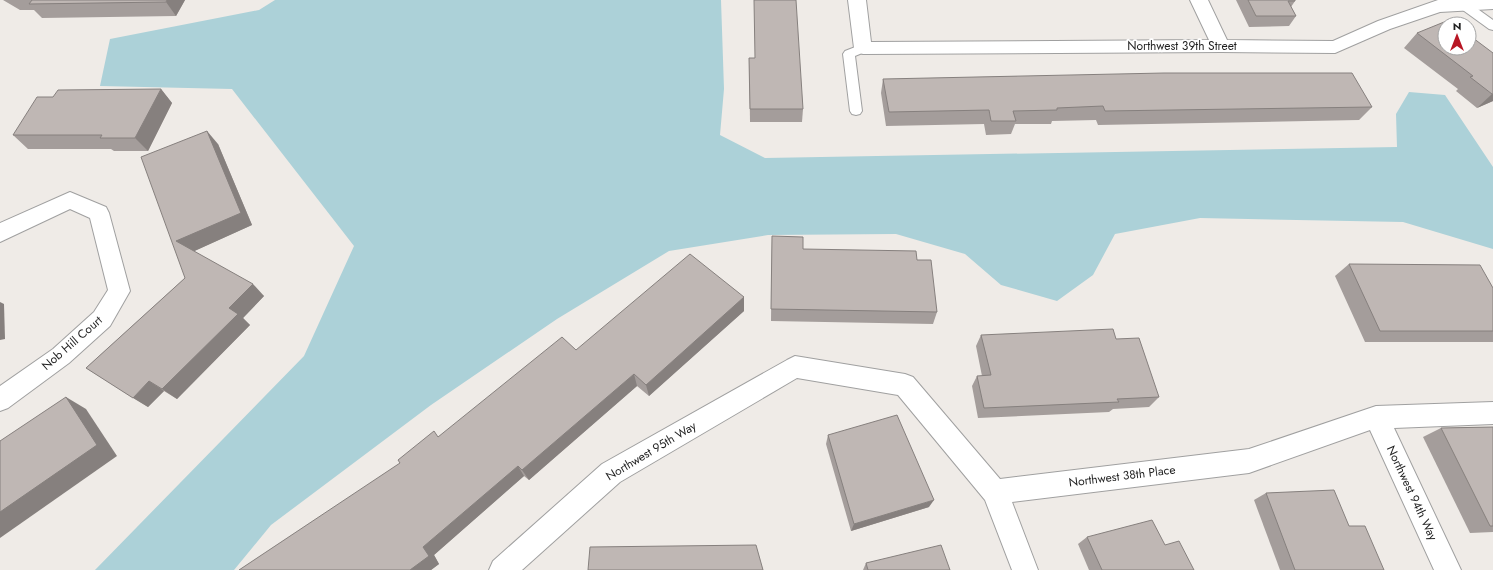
<svg xmlns="http://www.w3.org/2000/svg" width="1493" height="570" font-family="Jost,sans-serif">
  <rect width="100%" height="100%" fill="#efebe7"/>
  <path fill="#acd1d8" d="M275,0H721L724,89L720,135L765,158L1397,147L1396,114L1409,92L1445,95L1493,167V249L1403,222L1200,218L1115,234L1093,275L1057,301L1001,285L965,254L896,234L768,235L669,251L557,319L431,405L271,525L234,570H95L304,356L354,246L232,89L100,86L110,39L259,10Z"/>
  <g fill="none" stroke-linecap="round" stroke-linejoin="round">
    <defs>
      <g id="lane">
        <path d="M1464,1L1468,2L1493,20V30L1489,29L1460,8L1459,5L1460,2Z"/>
        <path d="M863,44L867,45L869,48L867,51L855,56L862,111L860,114L856,115L852,114L850,111L843,54L845,51Z"/>
      </g>
      <g id="street">
        <path d="M848,0H866L871,42L1209,40L1190,0H1208L1227,40L1333,41L1378,21L1438,0H1493V9L1440,12L1390,29L1335,53L1221,52L863,54L857,52L854,48Z"/>
        <path d="M70,192L106,207L109,213L130,291L110,326L69,363L8,408L0,411V386L53,349L94,312L108,290L90,218L70,209L0,242V223Z"/>
        <path d="M795,356L905,374L913,377L1000,479L1249,449L1376,406L1493,402V424L1394,428L1461,570H1434L1370,430L1249,473L1012,502L1038,570H1012L985,500L898,395L797,378L620,482L522,570H489L493,561L602,464L787,360Z"/>
      </g>
    </defs>
    <use href="#lane" stroke="#a0a0a0" stroke-width="2"/>
    <use href="#street" stroke="#a0a0a0" stroke-width="2"/>
    <use href="#lane" fill="#fff" fill-rule="evenodd"/>
    <use href="#street" fill="#fff" fill-rule="evenodd"/>
  </g>
  <g fill="#a49d9b">
    <path d="M3,0H185L176,16L42,18L34,10H20Z"/>
    <path d="M1236,0H1295V1L1291,7L1296,16L1289,26L1249,27Z"/>
    <path d="M1417,33L1493,53V101L1477,108L1456,91L1458,89L1404,48Z"/>
    <path d="M749,58L803,109L802,122H750Z"/>
    <path d="M883,79L1372,107L1359,120L1098,125L1096,120L1052,121L1051,124H1015L1011,134L986,135L984,124L886,126L881,93Z"/>
    <path d="M161,89L172,103L148,151H114L111,149H28L13,135L53,97Z"/>
    <path d="M218,144L252,225L194,251L264,296L243,318L250,325L177,399L164,391L148,407L86,368L185,278Z"/>
    <path d="M772,236L803,249L917,260L937,312L933,324L771,321Z"/>
    <path d="M1349,264L1493,288V342H1365L1335,276Z"/>
    <path d="M744,297V311L649,396L637,386L529,480L524,476L434,555L439,564L431,570L400,463L438,437L576,350Z"/>
    <path d="M981,335L1116,339L1159,397L1149,407L1113,409L1109,412L978,418L972,386L977,376H982L976,346Z"/>
    <path d="M1493,427V532L1470,533L1423,437L1441,428Z"/>
    <path d="M828,435L929,507L851,531L826,444Z"/>
    <path d="M1266,493L1349,526L1384,570H1280L1254,500Z"/>
    <path d="M1087,537L1165,545L1194,570H1089L1078,544Z"/>
    <path d="M866,563L950,570H863Z"/>
  </g>
  <g fill="#86807e">
    <path d="M167,0H185L176,16L166,2Z"/>
    <path d="M161,89L172,103L148,151L135,138Z"/>
    <path d="M1492,94H1493V101L1477,108Z"/>
    <path d="M207,131L218,144L252,225L188,254L176,241Z"/>
    <path d="M253,284L264,296L243,318L250,325L177,399L162,389L229,308Z"/>
    <path d="M744,297V311L649,396L646,385Z"/>
    <path d="M0,302L4,304L5,339L0,340Z"/>
    <path d="M634,374L637,386L529,480L522,470Z"/>
    <path d="M149,381L164,391L148,407L133,398Z"/>
    <path d="M66,397L86,409L117,456L0,538V512Z"/>
    <path d="M518,466L524,476L434,555L439,564L431,570H410L423,547Z"/>
    <path d="M934,500L929,507L851,531L854,524Z"/>
  </g>
  <g fill="#bfb7b4" stroke="#86807e">
    <path d="M32,0H167L166,2L29,4Z"/>
    <path d="M754,0H796L803,109H750L749,58H755Z"/>
    <path d="M1248,0H1295V1H1288L1296,16H1256Z"/>
    <path d="M1449,20L1454,24H1445V48H1469V35L1493,53V94H1492L1470,77L1473,76L1417,33Z"/>
    <path d="M1164,73H1352L1372,107L1105,111L1103,106L1057,108V110L1013,111L1016,121H991L989,110L889,112L883,79Z"/>
    <path d="M161,89L135,138H100L102,135H13L37,97H53L58,90Z"/>
    <path d="M207,131L241,213L176,241L253,284L229,308L238,314L162,389L149,381L133,398L86,368L185,278L141,157Z"/>
    <path d="M772,236L803,237V249L916,251L917,260H931L937,312L771,309Z"/>
    <path d="M690,254L744,297L646,385L634,374L522,470L518,466L423,547L429,556L410,570H239L400,463L398,460L434,431L438,437L562,337L576,350Z"/>
    <path d="M1349,264L1480,265L1493,288V331H1380Z"/>
    <path d="M1113,329L1116,339L1139,338L1159,397L1117,399L1119,402L984,408L977,376L991,375L981,335Z"/>
    <path d="M66,397L97,445L0,512V441Z"/>
    <path d="M897,415L934,500L854,524L828,435Z"/>
    <path d="M1493,427V526H1490L1441,428Z"/>
    <path d="M1334,490L1349,526H1365L1384,570H1295L1266,493Z"/>
    <path d="M1152,520L1165,545L1179,541L1194,570H1102L1087,537Z"/>
    <path d="M756,545L763,570H588L590,547Z"/>
    <path d="M941,545L950,570H868L866,563Z"/>
  </g>
  <g text-anchor="middle" stroke-width="3.5" stroke-linejoin="round" paint-order="stroke">
    <g font-size="12" fill="#1f1f1f" stroke="#fff">
      <text x="1182" y="50">Northwest 39th Street</text>
      <text transform="translate(72 343) rotate(-41)" y="4">Nob Hill Court</text>
      <text transform="translate(651 451) rotate(-31)" y="4">Northwest 95th Way</text>
      <text transform="translate(1122 476) rotate(-7)" y="4">Northwest 38th Place</text>
      <text transform="translate(1412 493) rotate(65)" y="4">Northwest 94th Way</text>
    </g>
  </g>
  <g transform="translate(1457 36)"><circle r="19" fill="#ffffff" stroke="#a5a5a5"/>
  <path d="M0-3L7 15L0 10L-7 15Z" fill="#b81624"/>
  <text y="-6" font-size="11" font-weight="bold" text-anchor="middle" fill="#1f1f1f">N</text>
  </g>
</svg>
